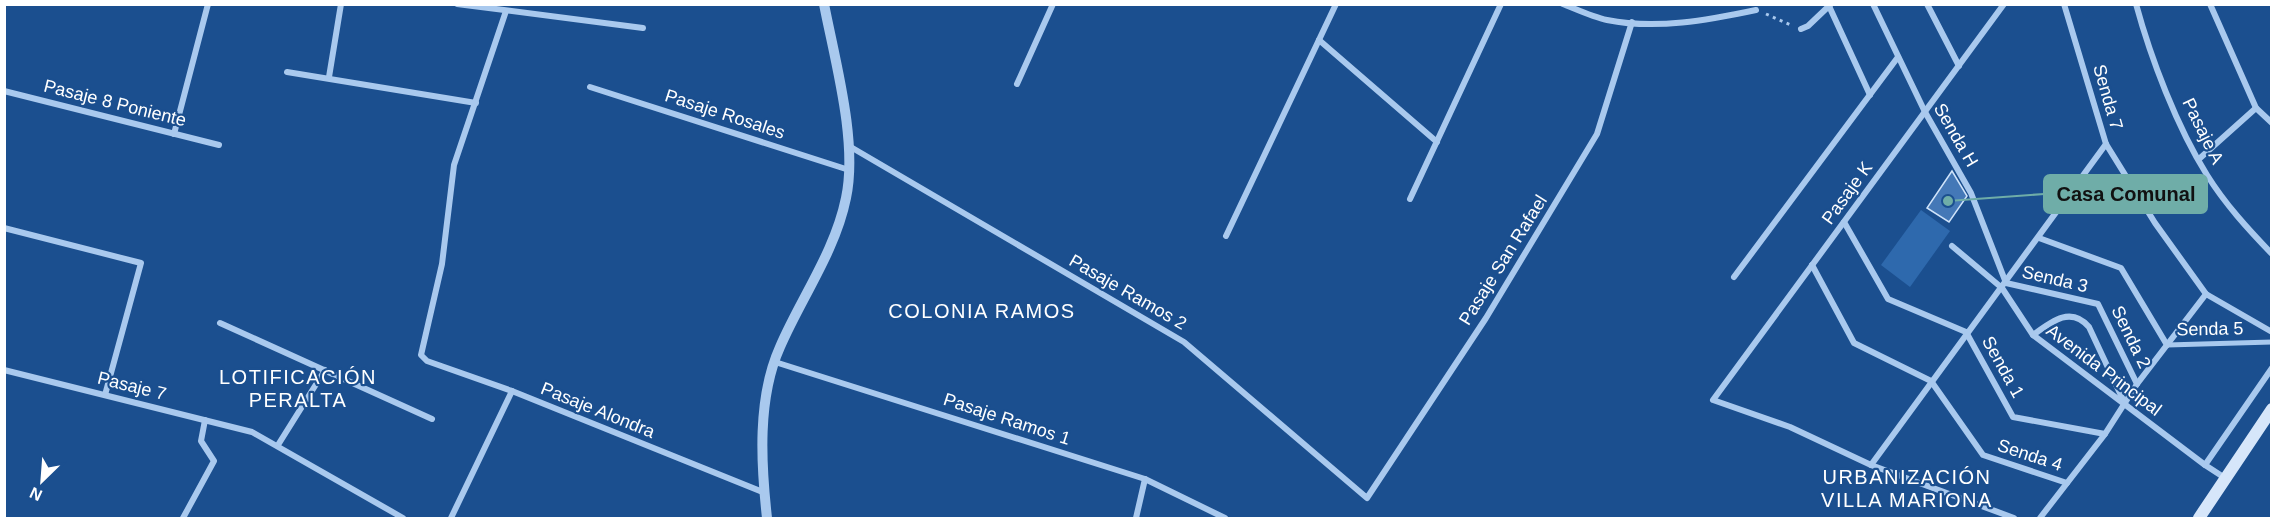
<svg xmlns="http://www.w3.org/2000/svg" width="2276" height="523" font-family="Arial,sans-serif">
  <rect width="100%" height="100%" fill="#1b4f8f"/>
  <path fill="#2e69ad" d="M1921,210L1950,231L1910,287L1881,265Z"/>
  <path fill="#4478b7" stroke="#cfe3fa" stroke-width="1.5" d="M1952,171L1967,196L1949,222L1927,208Z"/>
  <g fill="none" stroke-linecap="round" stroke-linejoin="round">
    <path stroke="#a9c9ee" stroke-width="3" stroke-dasharray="3 4.5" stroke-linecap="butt" d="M1766,14L1793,26"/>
    <path stroke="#a9c9ee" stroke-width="5" d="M2167,345L2272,342"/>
    <g stroke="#a9c9ee" stroke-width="6">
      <path d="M457,4L643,28"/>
      <path d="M1563,4C1578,10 1593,17 1607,20C1656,30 1709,20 1756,10"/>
      <path d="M1873,4L1925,112L1971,193L2006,283L2098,304L2137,384"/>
      <path d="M1927,4L1959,66"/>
      <path d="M2004,4L1713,400L1790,427L1871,465L2014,518"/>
      <path d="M2064,4L2106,144L2155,223L2206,294L2272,332"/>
      <path d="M2136,4C2151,59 2177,127 2207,175C2225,204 2248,229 2272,254"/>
      <path d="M2210,4L2256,108L2272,123"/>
      <path d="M1829,6L1870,95"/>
      <path d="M506,11L454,165L442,264L421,355L427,361L512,391L765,493"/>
      <path d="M1801,29L1808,26L1830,5"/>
      <path d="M1319,40L1437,142"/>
      <path d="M287,72L476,103"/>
      <path d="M329,77L341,4"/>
      <path d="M1017,84L1053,4"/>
      <path d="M590,87L849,170"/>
      <path d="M4,91L219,145"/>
      <path d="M174,134L208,4"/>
      <path d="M849,146L1184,342L1367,498L1486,318L1597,134L1632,22"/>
      <path d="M2199,159L2256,108"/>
      <path d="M1410,199L1501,4"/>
      <path d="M1844,222L1888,299L1966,332L2013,417L2105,434"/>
      <path d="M4,228L141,263L105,395"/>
      <path d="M1226,236L1336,4"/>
      <path d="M2039,238L2121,268L2167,345"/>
      <path d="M1952,246L2002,288L2033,335L2205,465L2225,478"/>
      <path d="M1812,265L1854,343L1931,381L1983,455L2067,483"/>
      <path d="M1734,277L1898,57"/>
      <path d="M220,323L432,419"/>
      <path d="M2033,335C2052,321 2071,306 2089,327L2125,404"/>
      <path d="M775,362L1145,479L1225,518"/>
      <path d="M4,370L252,432L403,518"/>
      <path d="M278,445L325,370"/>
      <path d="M1871,465L2106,144"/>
      <path d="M2205,465L2272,368"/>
      <path d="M183,518L214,461L201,441L205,420"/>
      <path d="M451,518L512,391"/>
      <path d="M1136,518L1145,479"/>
      <path d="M2040,518L2105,434L2137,384L2206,294"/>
    </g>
    <path stroke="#a9c9ee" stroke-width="10" d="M767,518C761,464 757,398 780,347C801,298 835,252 846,198C858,142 835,61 824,4"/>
    <path stroke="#d6e6fa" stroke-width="12" d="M2199,518L2272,409"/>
  </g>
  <g text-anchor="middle" stroke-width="4.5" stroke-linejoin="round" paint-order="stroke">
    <g font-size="18" fill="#fff" stroke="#1b4f8f">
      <text transform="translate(2108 97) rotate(74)" y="6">Senda 7</text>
      <text transform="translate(115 103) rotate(14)" y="6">Pasaje 8 Poniente</text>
      <text transform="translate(725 114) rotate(18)" y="6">Pasaje Rosales</text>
      <text transform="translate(2203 131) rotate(64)" y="6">Pasaje A</text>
      <text transform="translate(1956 135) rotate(60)" y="6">Senda H</text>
      <text transform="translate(1847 193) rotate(-54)" y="6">Pasaje K</text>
      <text transform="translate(1503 260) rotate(-58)" y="6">Pasaje San Rafael</text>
      <text transform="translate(2055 279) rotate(13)" y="6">Senda 3</text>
      <text transform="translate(1128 292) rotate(30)" y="6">Pasaje Ramos 2</text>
      <text transform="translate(2210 329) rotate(-1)" y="6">Senda 5</text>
      <text transform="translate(2131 337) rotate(64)" y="6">Senda 2</text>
      <text transform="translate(2003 367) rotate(61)" y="6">Senda 1</text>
      <text transform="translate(2104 370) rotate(37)" y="6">Avenida Principal</text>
      <text transform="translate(132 386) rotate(14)" y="6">Pasaje 7</text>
      <text transform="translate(598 410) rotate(22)" y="6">Pasaje Alondra</text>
      <text transform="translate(1007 419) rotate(18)" y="6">Pasaje Ramos 1</text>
      <text transform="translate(2030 455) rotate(18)" y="6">Senda 4</text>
    </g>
    <g font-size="20" letter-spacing="1.5" fill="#fff" stroke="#1b4f8f">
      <text x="982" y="318">COLONIA RAMOS</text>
      <text x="298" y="384">LOTIFICACIÓN<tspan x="298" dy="23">PERALTA</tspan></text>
      <text x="1907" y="484">URBANIZACIÓN<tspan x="1907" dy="23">VILLA MARIONA</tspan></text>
    </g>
  </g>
  <path fill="none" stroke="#6fada8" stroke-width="2" d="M1948 201L2044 194"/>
  <circle fill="#6fada8" stroke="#1b4f8f" stroke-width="2" cx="1948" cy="201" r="6"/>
  <rect fill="#6fada8" stroke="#6fada8" stroke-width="2" x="2044" y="175" width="163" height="38" rx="6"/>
  <g font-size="20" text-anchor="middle" font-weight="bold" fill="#111">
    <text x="2126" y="201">Casa Comunal</text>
  </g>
  <rect width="2276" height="523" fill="none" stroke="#ffffff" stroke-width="12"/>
  <g transform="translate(42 481) rotate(205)" stroke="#1b4f8f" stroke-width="4.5" paint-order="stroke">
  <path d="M0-4.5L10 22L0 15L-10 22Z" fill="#ffffff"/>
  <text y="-9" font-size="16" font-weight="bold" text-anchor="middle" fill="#ffffff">N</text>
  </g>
</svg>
